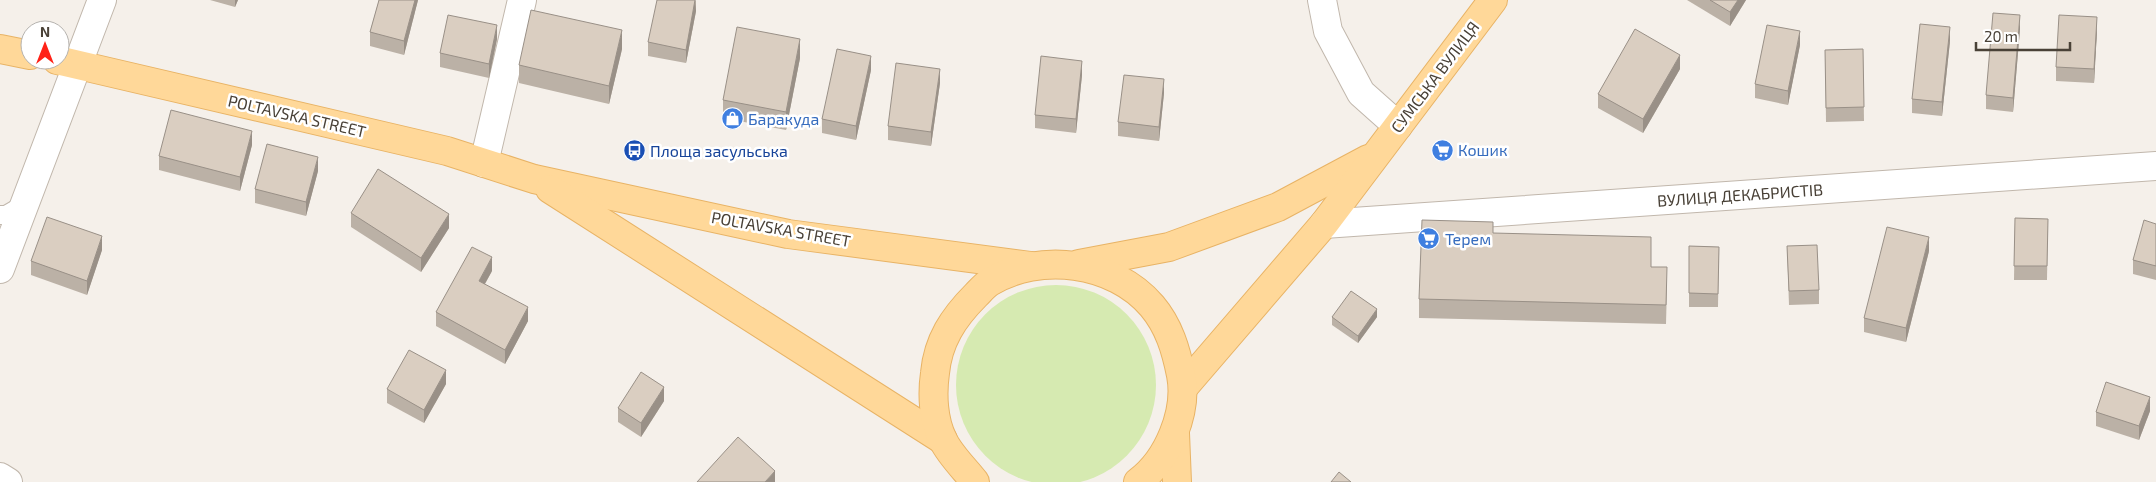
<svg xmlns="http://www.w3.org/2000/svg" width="2156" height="482" font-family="'Exo 2',sans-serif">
  <rect width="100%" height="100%" fill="#f5f0ea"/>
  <circle fill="#d6eab1" cx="1056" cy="385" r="100"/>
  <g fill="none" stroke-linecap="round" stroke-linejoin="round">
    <defs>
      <path id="service" d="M0,215H6L25,204"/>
      <g id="minor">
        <path d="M1322,0L1328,31L1361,93L1398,126"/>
        <path d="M484,163L522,0"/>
        <path d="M1324,224L2156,166"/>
        <path d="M0,269L102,0"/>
        <path d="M0,477L8,482"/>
      </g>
      <g id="primary">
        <path d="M0,49L30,55"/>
        <path d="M57,60L447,151L534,179L788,234L1031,266"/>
        <path d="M550,189L943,440"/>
        <path d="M1079,264L1169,247L1278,207L1368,159"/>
        <path d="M1183,388L1324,224L1493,0"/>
        <path d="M1175,433L1177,482"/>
        <path d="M975,482C965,469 950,455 943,440C933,420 932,394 935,373C938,341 953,318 976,295C980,291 985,285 990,282C1039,252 1114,261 1152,306C1169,326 1176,350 1181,375C1188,412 1168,460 1138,482"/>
      </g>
    </defs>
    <use href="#service" stroke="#c1b7ac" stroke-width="20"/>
    <use href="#minor" stroke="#c1b7ac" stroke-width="30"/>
    <use href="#primary" stroke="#e8b365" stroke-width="30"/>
    <use href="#service" stroke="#fff" stroke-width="18"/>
    <use href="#minor" stroke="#fff" stroke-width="28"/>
    <use href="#primary" stroke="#ffd899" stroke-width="28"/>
  </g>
  <g fill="#bbb1a6">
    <path d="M210,0H238L235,7Z"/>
    <path d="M379,0H418L404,55L370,46V32Z"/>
    <path d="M696,0V11L686,63L648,56V42Z"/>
    <path d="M1687,0H1746L1730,26Z"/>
    <path d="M2020,29L2013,112L1986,109V95Z"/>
    <path d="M2097,31L2094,83L2056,81V67Z"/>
    <path d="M497,39L489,78L440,67V53Z"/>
    <path d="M1950,41L1942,116L1912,113V99Z"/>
    <path d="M1800,45L1788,105L1755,98V84Z"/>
    <path d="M622,49L609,104L519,83V65Z"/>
    <path d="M1863,49L1864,121L1826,122L1825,50Z"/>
    <path d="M800,58L786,130L723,118V100Z"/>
    <path d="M1680,69L1643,133L1598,108V94Z"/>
    <path d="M871,70L856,140L822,133V119Z"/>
    <path d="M1082,75L1076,133L1035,128V115Z"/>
    <path d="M940,83L931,146L888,140V126Z"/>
    <path d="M1164,93L1159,141L1118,136V122Z"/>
    <path d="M252,145L240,191L159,170V156Z"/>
    <path d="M318,171L306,216L255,203V189Z"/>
    <path d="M351,213L449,228L421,272L351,227Z"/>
    <path d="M2015,218L2048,219L2047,280H2014Z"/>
    <path d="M2156,224V280L2133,274V260Z"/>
    <path d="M1493,233L1651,267L1667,285L1666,324L1419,318V299Z"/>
    <path d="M1689,246L1719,247L1718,307H1689Z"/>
    <path d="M1787,246L1819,290V304L1789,305Z"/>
    <path d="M102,250L87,295L31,275V261Z"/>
    <path d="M1929,251L1906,342L1864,332V318Z"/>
    <path d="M492,271L485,284L528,321L505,364L436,326V312Z"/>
    <path d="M1332,317H1377L1358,343L1332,325Z"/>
    <path d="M446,384L424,423L387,403V389Z"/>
    <path d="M664,401L641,437L618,422V408Z"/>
    <path d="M2150,411L2139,440L2096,426V412Z"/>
  </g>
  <g fill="#999087">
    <path d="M235,0H238L235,7Z"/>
    <path d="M415,0H418L404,55V41Z"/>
    <path d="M695,0L696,11L686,63V50Z"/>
    <path d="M1738,0H1746L1730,26V12Z"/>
    <path d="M2020,15V29L2013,112V98Z"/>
    <path d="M2097,17V31L2094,83V69Z"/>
    <path d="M497,25V39L489,78V64Z"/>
    <path d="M1950,27V41L1942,116V102Z"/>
    <path d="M622,30V49L609,104V86Z"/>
    <path d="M1800,31V45L1788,105V91Z"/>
    <path d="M800,39V58L786,130V112Z"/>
    <path d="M1680,55V69L1643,133V119Z"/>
    <path d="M871,56V70L856,140V126Z"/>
    <path d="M1082,61V75L1076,133V119Z"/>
    <path d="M940,69V83L931,146V132Z"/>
    <path d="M1164,79V93L1159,141V127Z"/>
    <path d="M252,131V145L240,191V177Z"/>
    <path d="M318,157V171L306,216V202Z"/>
    <path d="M449,214V228L421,272V258Z"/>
    <path d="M102,236V250L87,295V281Z"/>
    <path d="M1929,237V251L1906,342V328Z"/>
    <path d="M492,257V271L479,294V281Z"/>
    <path d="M528,307V321L505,364V350Z"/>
    <path d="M1377,309V317L1358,343V336Z"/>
    <path d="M446,370V384L424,423V410Z"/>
    <path d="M664,387V401L641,437V423Z"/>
    <path d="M2150,397V411L2139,440V426Z"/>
    <path d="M775,471V482H765Z"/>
  </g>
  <g fill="#dacec1" stroke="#999087">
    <path d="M379,0H415L404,41L370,32Z"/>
    <path d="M657,0H695L686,50L648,42Z"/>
    <path d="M1710,0H1738L1730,12Z"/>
    <path d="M531,10L622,30L609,86L519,65Z"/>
    <path d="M1993,13L2020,15L2013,98L1986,95Z"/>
    <path d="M448,15L497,25L489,64L440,53Z"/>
    <path d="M2059,15L2097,17L2094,69L2056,67Z"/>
    <path d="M1920,24L1950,27L1942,102L1912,99Z"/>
    <path d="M1767,25L1800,31L1788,91L1755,84Z"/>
    <path d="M737,27L800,39L786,112L723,100Z"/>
    <path d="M1635,29L1680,55L1643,119L1598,94Z"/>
    <path d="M837,49L871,56L856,126L822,119Z"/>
    <path d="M1863,49L1864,107L1826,108L1825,50Z"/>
    <path d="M1041,56L1082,61L1076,119L1035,115Z"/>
    <path d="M896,63L940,69L931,132L888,126Z"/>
    <path d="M1124,75L1164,79L1159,127L1118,122Z"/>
    <path d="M171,110L252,131L240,177L159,156Z"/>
    <path d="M267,144L318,157L306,202L255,189Z"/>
    <path d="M378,169L449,214L421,258L351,213Z"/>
    <path d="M47,217L102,236L87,281L31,261Z"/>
    <path d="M2015,218L2048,219L2047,266H2014Z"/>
    <path d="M1422,220L1493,222V233L1651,237V267H1667L1666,305L1419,299Z"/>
    <path d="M2144,220L2156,224V266L2133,260Z"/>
    <path d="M1887,227L1929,237L1906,328L1864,318Z"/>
    <path d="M1817,245L1819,290L1789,291L1787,246Z"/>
    <path d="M1689,246L1719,247L1718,294L1689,293Z"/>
    <path d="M472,247L492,257L479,281L528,307L505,350L436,312Z"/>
    <path d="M1351,291L1377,309L1358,336L1332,317Z"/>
    <path d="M409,350L446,370L424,410L387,389Z"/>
    <path d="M641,372L664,387L641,423L618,408Z"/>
    <path d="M2106,382L2150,397L2139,426L2096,412Z"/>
    <path d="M738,437L775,471L765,482H697Z"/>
    <path d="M1339,472L1351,482H1331Z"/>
  </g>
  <defs>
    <symbol id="shop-disc" viewBox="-11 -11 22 22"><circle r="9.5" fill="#3f7fe0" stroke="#fff"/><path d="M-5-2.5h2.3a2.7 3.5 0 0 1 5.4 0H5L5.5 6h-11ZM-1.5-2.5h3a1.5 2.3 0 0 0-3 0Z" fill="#fff"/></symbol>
    <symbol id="supermarket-disc" viewBox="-11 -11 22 22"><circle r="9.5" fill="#3f7fe0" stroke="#fff"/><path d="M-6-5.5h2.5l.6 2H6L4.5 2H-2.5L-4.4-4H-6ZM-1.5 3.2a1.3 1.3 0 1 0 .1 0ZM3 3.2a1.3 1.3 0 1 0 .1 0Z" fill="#fff"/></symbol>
    <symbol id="bus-disc" viewBox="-11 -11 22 22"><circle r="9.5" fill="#1a4fb4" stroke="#fff"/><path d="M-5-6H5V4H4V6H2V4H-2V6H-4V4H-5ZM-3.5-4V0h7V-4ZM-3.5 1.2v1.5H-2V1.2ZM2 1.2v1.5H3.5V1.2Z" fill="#fff"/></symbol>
  </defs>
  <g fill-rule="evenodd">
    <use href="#shop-disc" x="720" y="106" width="25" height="25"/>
    <use href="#supermarket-disc" x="1430" y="138" width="25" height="25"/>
    <use href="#bus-disc" x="622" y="138" width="25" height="25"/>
    <use href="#supermarket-disc" x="1416" y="226" width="25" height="25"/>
  </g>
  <g text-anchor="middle" stroke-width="5" stroke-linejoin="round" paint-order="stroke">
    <g font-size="16" fill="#494137" stroke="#fff">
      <text transform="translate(1435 77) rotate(-53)" y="6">СУМСЬКА ВУЛИЦЯ</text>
      <text transform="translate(297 116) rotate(13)" y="6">POLTAVSKA STREET</text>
      <text transform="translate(1740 195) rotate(-4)" y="6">ВУЛИЦЯ ДЕКАБРИСТІВ</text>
      <text transform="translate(781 229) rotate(10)" y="6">POLTAVSKA STREET</text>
    </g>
    <g font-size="16" fill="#366cbe" stroke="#fff" text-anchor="start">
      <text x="748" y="125">Баракуда</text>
      <text x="1458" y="156">Кошик</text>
      <text x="1445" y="245">Терем</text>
    </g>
    <g font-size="16" fill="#164399" stroke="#fff" text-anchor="start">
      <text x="650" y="157">Площа засульська</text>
    </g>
  </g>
  <g transform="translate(45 45)"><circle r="24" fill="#ffffff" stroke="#b6b3af"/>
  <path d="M0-4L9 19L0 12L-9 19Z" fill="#ff2217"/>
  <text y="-8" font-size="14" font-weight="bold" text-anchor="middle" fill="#494137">N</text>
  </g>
  <path d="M1976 42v8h94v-8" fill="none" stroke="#494137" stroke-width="2.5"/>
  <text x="1984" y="42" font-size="15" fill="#494137" stroke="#ffffff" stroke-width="4" paint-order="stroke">20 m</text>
</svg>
